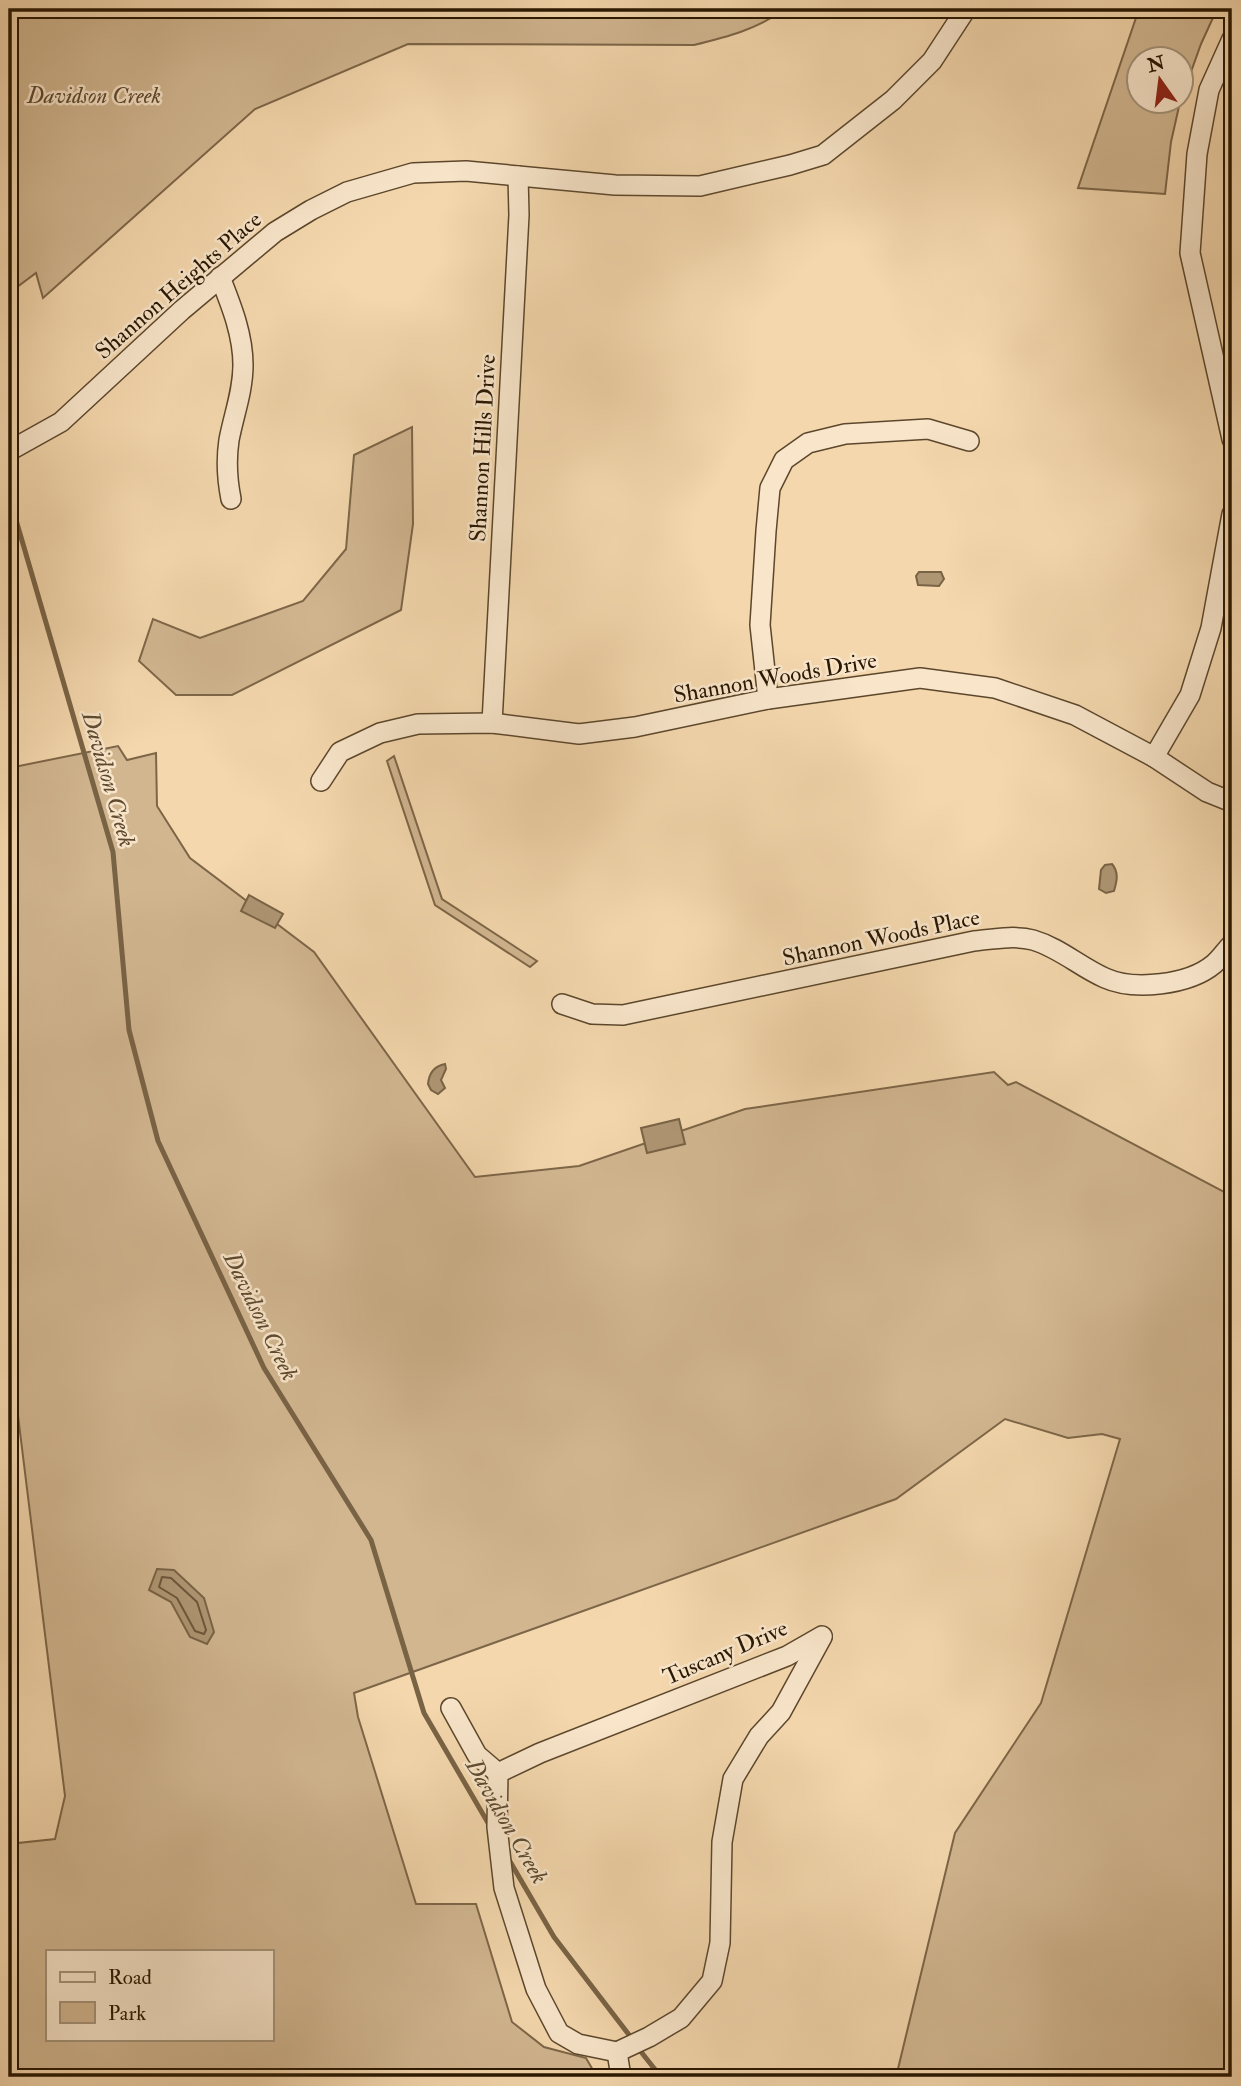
<svg xmlns="http://www.w3.org/2000/svg" width="1241" height="2086" font-family="'IM FELL Double Pica',serif">
  <rect width="100%" height="100%" fill="#f4d7ad"/>
  <filter id="stains"><feTurbulence type="fractalNoise" baseFrequency=".00286" numOctaves="4"/><feColorMatrix values="0 0 0 0 .2 0 0 0 0 .09 0 0 0 0 .02 0 0 0 .5 -.17"/></filter>
  <radialGradient id="worn" r=".72"><stop offset=".6" stop-color="#630" stop-opacity="0"/><stop offset="1" stop-color="#630" stop-opacity=".3"/></radialGradient>
  <g fill="#d1b690" stroke="#7d6648" stroke-width="2" fill-rule="evenodd">
    <path d="M9,9H785C758,29 727,37 694,45L408,44L255,109L43,298L36,273L9,293Z"/>
    <path d="M1139,9H1217L1201,44L1182,97V60H1140V102H1180L1171,142L1165,194L1078,188Z"/>
    <path d="M412,427L413,524L401,610L232,695H176L139,661L153,619L200,638L303,601L346,549L354,455Z"/>
    <path d="M118,746L127,760L156,753L157,806L190,858L314,952L475,1177L579,1166L745,1109L994,1072L1008,1085L1016,1082L1232,1196V2077H896L955,1833L1041,1703L1120,1439L1102,1434L1068,1438L1005,1419L896,1499L354,1693L358,1717L416,1904H476L512,2022L544,2047L586,2058L597,2077H9V1844L55,1839L65,1796L9,1343V768ZM47,1951H271V2039H47Z"/>
    <path d="M394,756L442,899L537,961L530,967L435,905L387,761Z"/>
  </g>
  <g fill="#af9673" stroke="#796345" stroke-width="2">
    <path d="M919,572H941L944,579L939,586L918,585L916,576Z"/>
    <path d="M1112,864C1119,872 1117,881 1114,891L1106,893L1099,889L1101,870L1105,865Z"/>
    <path d="M249,895L283,914L275,928L241,911Z"/>
    <path d="M445,1064L446,1069L441,1080L445,1088L438,1094L431,1090L428,1084C429,1074 434,1066 445,1064Z"/>
    <path d="M679,1119L685,1144L647,1153L641,1128Z"/>
    <path d="M157,1569L174,1570L204,1598L214,1632L207,1644L190,1637L171,1602L149,1590Z"/>
  </g>
  <g fill="none" stroke-linecap="round" stroke-linejoin="round">
    <path stroke="#6c563a" stroke-width="2" d="M162,1577L171,1578L197,1602L206,1630L204,1634L195,1631L177,1598L159,1587Z"/>
    <g stroke="#796345" stroke-width="5">
      <path d="M9,496L113,852L129,1030L158,1141L264,1368L371,1540L424,1713L491,1828"/>
      <path d="M508,1858L554,1937L633,2040"/>
      <path d="M638,2048L661,2077"/>
    </g>
    <defs>
      <g id="street">
        <path d="M1232,39L1209,90L1197,154L1190,253L1232,439"/>
        <path d="M220,277C231,305 243,334 243,365C243,391 234,414 229,440C226,460 227,479 231,499"/>
        <path d="M9,451L61,422L182,310L275,232L311,210L347,192L413,173L466,171L615,185L700,186L790,165L823,155L893,100L932,61L966,9"/>
        <path d="M768,699L760,625L766,531L770,488L784,460L808,443L845,434L928,429L969,441"/>
        <path d="M492,723L519,215L518,176"/>
        <path d="M1154,757L1190,695L1211,628L1232,514"/>
        <path d="M321,781L340,752L380,733L418,724L492,723L579,734L635,727L768,699L920,678L995,688L1075,715L1154,757L1207,792L1232,802"/>
        <path d="M562,1004L592,1014L623,1015L974,941C993,939 1015,935 1033,940C1060,948 1080,967 1105,978C1134,991 1189,985 1214,964C1221,958 1226,950 1232,944"/>
        <path d="M451,1708L477,1755L498,1773"/>
        <path d="M617,2052L649,2037L681,2018L712,1981L720,1943L722,1842L733,1779L759,1736L781,1712L822,1637"/>
        <path d="M621,2077L617,2052L578,2044L559,2033L536,1989L504,1888L497,1827L498,1773L540,1753L787,1656L822,1636"/>
      </g>
    </defs>
    <use href="#street" stroke="#5c472c" stroke-width="22"/>
    <use href="#street" stroke="#f8e5ca" stroke-width="19"/>
  </g>
  <g text-anchor="middle" stroke-width="5" stroke-linejoin="round" paint-order="stroke">
    <g font-size="23" font-style="italic" fill="#5b472c" stroke="#f8e5ca">
      <text x="94" y="103">Davidson Creek</text>
    </g>
    <g font-size="23" fill="#291701" stroke="#f8e5ca">
      <text transform="translate(178 285) rotate(-41)" y="8">Shannon Heights Place</text>
      <text transform="translate(482 448) rotate(-87)" y="8">Shannon Hills Drive</text>
      <text transform="translate(775 677) rotate(-10)" y="8">Shannon Woods Drive</text>
      <text transform="translate(881 937) rotate(-12)" y="8">Shannon Woods Place</text>
      <text transform="translate(725 1652) rotate(-23)" y="8">Tuscany Drive</text>
    </g>
    <g font-size="24" font-style="italic" fill="#5f4a2f" stroke="#f8e5ca">
      <text transform="translate(109 779) rotate(74)" y="8">Davidson Creek</text>
      <text transform="translate(261 1316) rotate(64)" y="8">Davidson Creek</text>
      <text transform="translate(507 1821) rotate(60)" y="8">Davidson Creek</text>
    </g>
  </g>
  <rect width="1241" height="2086" fill="none" stroke="#f4d7ad" stroke-width="35"/>
  <rect x="10" y="10" width="1220" height="2065" fill="none" stroke="#291701" stroke-width="3.5"/>
  <rect x="18" y="18" width="1206" height="2051" fill="none" stroke="#291701" stroke-width="2"/>
  <rect x="46" y="1950" width="228" height="91" fill="#f8e5ca" stroke="#a5937a" stroke-width="2"/>
  <rect x="60" y="1972" width="35" height="10" fill="#f8e5ca" stroke="#a5937a" stroke-width="2"/>
  <text x="108" y="1984" font-size="21" fill="#291701">Road</text>
  <rect x="60" y="2002" width="35" height="21" fill="#d1b690" stroke="#a5937a" stroke-width="2"/>
  <text x="108" y="2020" font-size="21" fill="#291701">Park</text>
  <g transform="translate(1160 80) rotate(346)"><circle r="33" fill="#f8e5ca" stroke="#a5937a" stroke-width="2"/>
  <path d="M0-5L12 26L0 18L-12 26Z" fill="#8f2418"/>
  <text y="-10" font-size="19" font-weight="bold" text-anchor="middle" fill="#291701">N</text>
  </g>
  <rect width="100%" height="100%" filter="url(#stains)"/>
  <rect width="100%" height="100%" fill="url(#worn)"/>
</svg>
